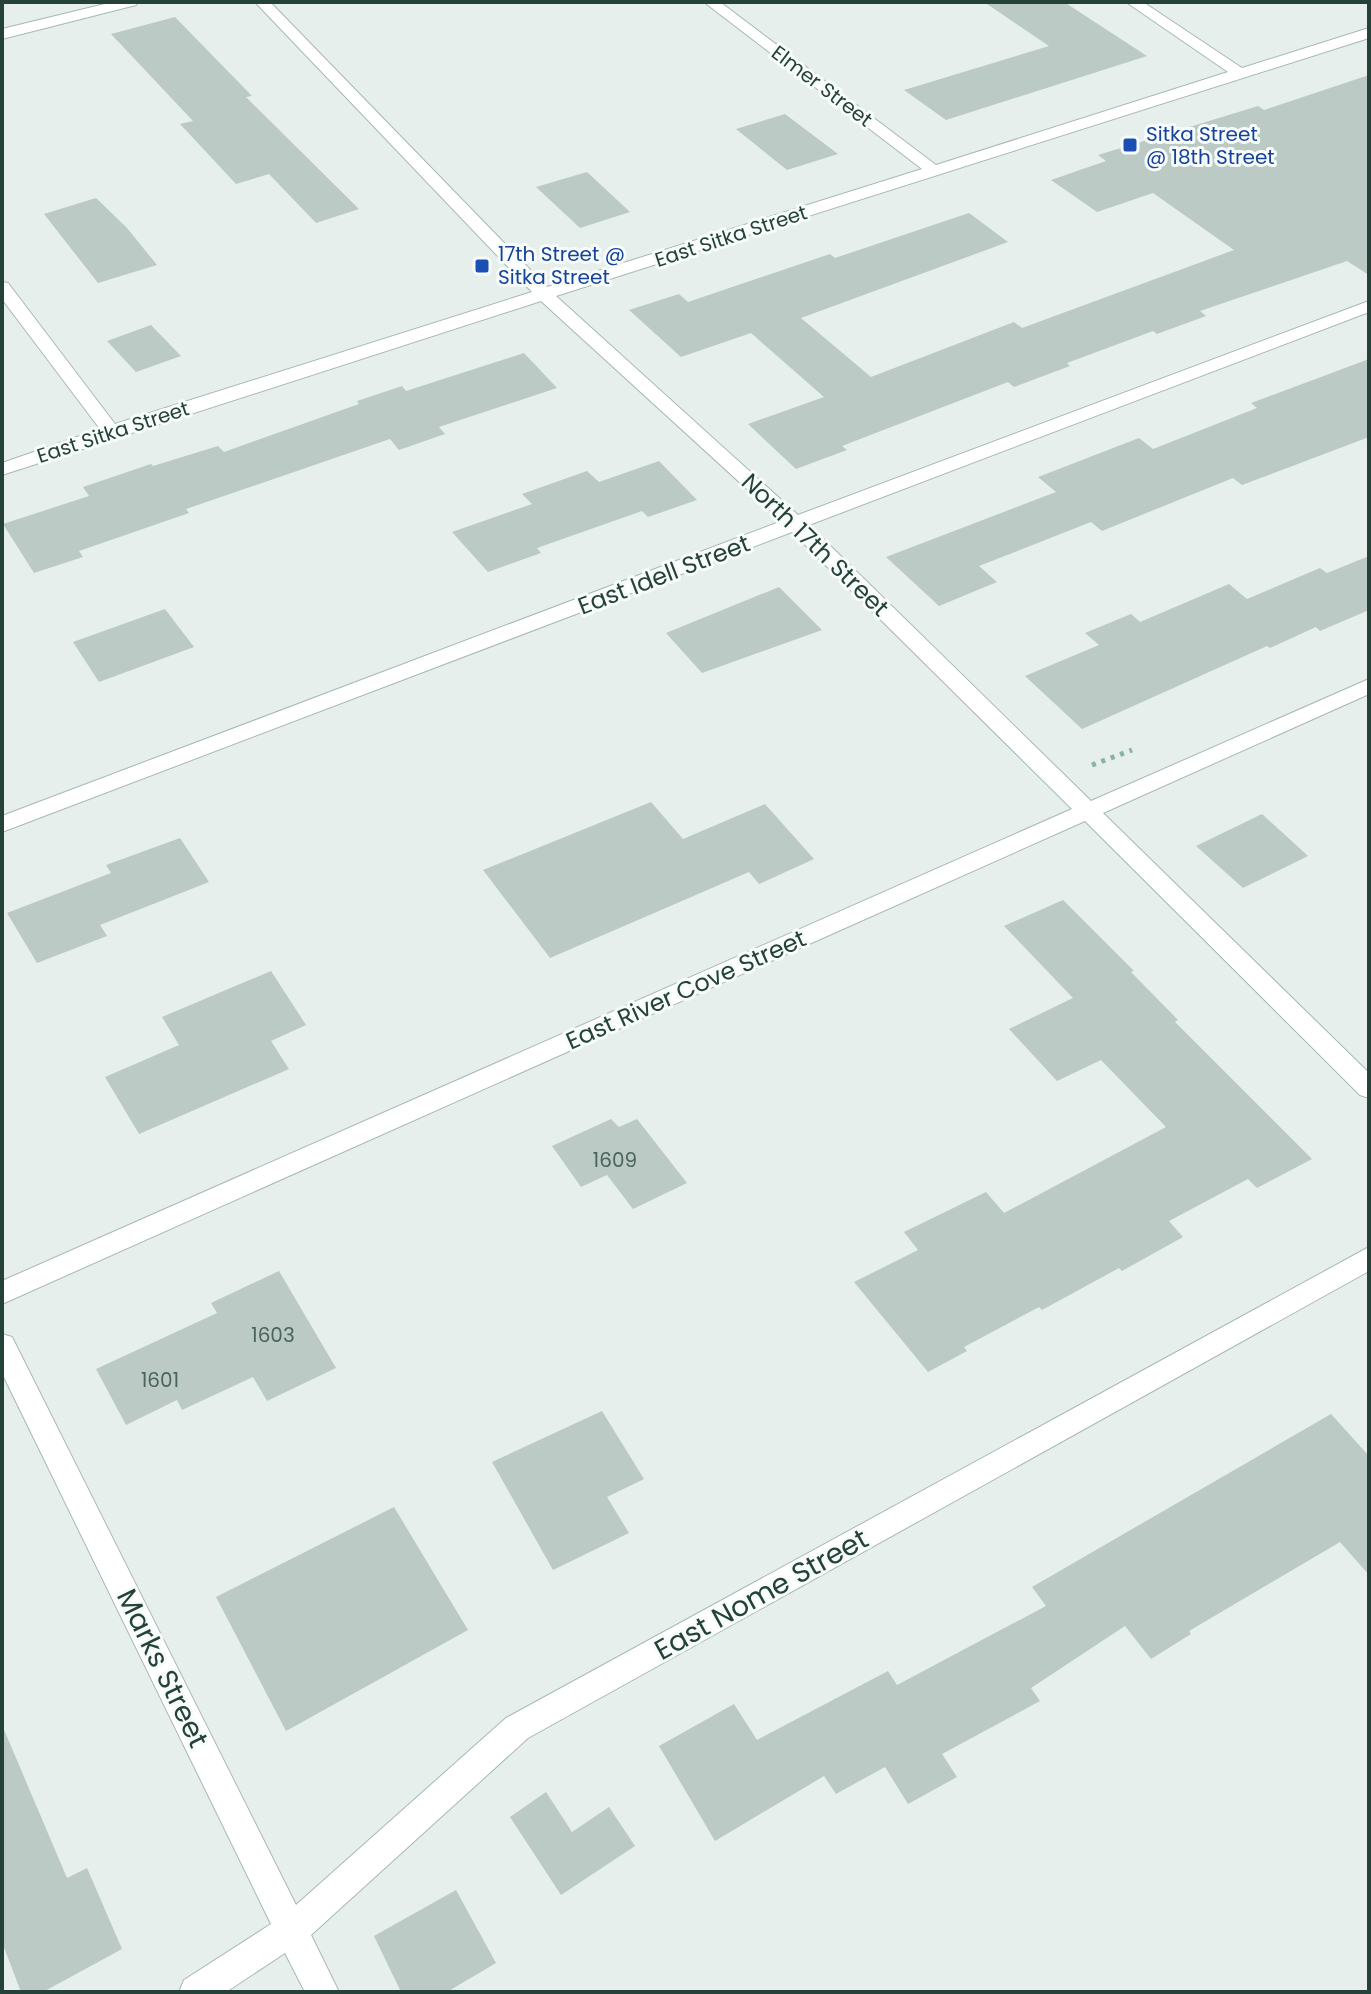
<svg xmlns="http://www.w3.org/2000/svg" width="1371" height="1994" font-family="Poppins,sans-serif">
  <rect width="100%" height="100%" fill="#e6efeb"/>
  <g fill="#bbcac4">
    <path d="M984,2H1064L1147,56L946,120L904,90L1049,46Z"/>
    <path d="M175,17L252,96L246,97L359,209L316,223L269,174L236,184L180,124L193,121L111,34Z"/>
    <path d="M1369,75V275L1347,261L1200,311L1206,316L1157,334L1153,331L1067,363L1070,366L1014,387L1008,382L842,446L847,450L796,469L748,424L824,397L751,333L681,357L629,310L679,294L688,302L830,254L835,258L969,213L1008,242L801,318L871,377L1014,322L1022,328L1234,250L1153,193L1097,212L1051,180L1106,161L1098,155L1258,106L1264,110Z"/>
    <path d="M785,114L838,154L787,170L736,129Z"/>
    <path d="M587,172L630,212L580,228L536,187Z"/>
    <path d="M96,198L127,228L157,265L98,283L44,214Z"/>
    <path d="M151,325L181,356L136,372L107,341Z"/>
    <path d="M524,353L557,388L439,427L445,434L399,450L390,439L186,509L189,513L79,551L83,557L34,573L3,524L89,496L83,487L151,464L153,466L218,446L224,452L359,404L357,401L402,386L406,391Z"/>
    <path d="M1369,359V437L1242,485L1233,478L1102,531L1091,522L979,566L997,582L939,606L886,557L1056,492L1038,477L1139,438L1153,449L1257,408L1251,403Z"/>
    <path d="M659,461L697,500L648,517L642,511L537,548L541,553L488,572L452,532L532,504L522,494L587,471L599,482Z"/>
    <path d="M1369,556V610L1320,631L1316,627L1270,648L1267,646L1082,729L1025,676L1099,645L1085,633L1131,614L1140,622L1229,584L1247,599L1320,568L1327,573Z"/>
    <path d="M779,587L822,630L702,673L666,633Z"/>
    <path d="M165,609L194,647L99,682L73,642Z"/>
    <path d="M651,802L683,839L765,804L814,859L759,884L749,872L550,958L483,870Z"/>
    <path d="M1262,814L1308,856L1243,888L1196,846Z"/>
    <path d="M180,838L209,882L100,925L107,936L37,963L7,913L111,873L106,865Z"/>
    <path d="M1063,900L1134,971L1131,972L1178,1020L1175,1022L1312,1159L1257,1188L1248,1179L1169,1221L1183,1237L1122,1271L1119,1268L1042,1310L1039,1307L964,1347L967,1351L928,1372L854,1282L918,1250L904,1232L986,1192L1004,1213L1166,1127L1101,1060L1057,1081L1009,1029L1073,998L1004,926Z"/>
    <path d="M271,971L306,1025L271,1041L289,1069L139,1134L105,1077L179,1045L162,1017Z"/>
    <path d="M611,1119L619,1127L637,1119L687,1183L633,1209L607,1175L581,1187L552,1146Z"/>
    <path d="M279,1271L336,1368L267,1401L253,1377L182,1410L177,1400L126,1425L96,1369L217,1313L211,1303Z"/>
    <path d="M602,1411L644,1479L607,1497L629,1533L553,1570L492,1462Z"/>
    <path d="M1331,1414L1369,1456V1575L1340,1542L1189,1631L1191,1634L1151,1659L1125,1626L1031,1688L1040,1701L942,1754L957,1777L908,1804L885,1767L836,1794L824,1776L715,1841L659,1746L734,1704L757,1740L888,1671L897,1685L1046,1606L1032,1587Z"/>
    <path d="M394,1507L468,1630L286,1731L216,1597Z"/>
    <path d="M2,1725L67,1878L87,1868L122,1949L43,1992H21L2,1942Z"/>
    <path d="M546,1792L572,1832L609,1807L635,1846L561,1895L510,1817Z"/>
    <path d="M456,1890L496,1963L447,1992H401L374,1936Z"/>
  </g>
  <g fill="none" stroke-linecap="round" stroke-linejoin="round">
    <defs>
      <g id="minor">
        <path d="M113,2H138L136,5L2,39V29Z"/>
        <path d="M255,2H270L547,287L922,169L704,2H720L936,165L1228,72L1126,2H1143L1242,68L1369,28V38L556,296L798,515L1369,301V312L809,525L1091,801L1369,679V694L1103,813L1369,1073V1098L1360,1095L1085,821L2,1304V1281L1072,809L792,532L2,832V816L782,521L541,301L2,475V463L100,429L2,299V282L8,283L115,424L532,292Z"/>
        <path d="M1369,1247V1271L528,1738L311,1935L339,1992H305L285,1953L226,1992H179L184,1980L271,1924L2,1373V1334L12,1337L296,1905L506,1718Z"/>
      </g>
    </defs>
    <use href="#minor" stroke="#a8b8b2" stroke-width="2"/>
    <path stroke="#86b3a5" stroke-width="5" stroke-dasharray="4 6" stroke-linecap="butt" d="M1092,765L1132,750"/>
    <use href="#minor" fill="#fff" fill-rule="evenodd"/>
  </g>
  <g fill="#1a4fb4" stroke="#f7fbf9" stroke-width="3">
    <rect x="1122" y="137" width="16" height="16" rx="4"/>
    <rect x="474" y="258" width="16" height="16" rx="4"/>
  </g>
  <g text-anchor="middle" stroke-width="6" stroke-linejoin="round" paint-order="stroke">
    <g font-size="20" fill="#24423a" stroke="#f7fbf9">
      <text transform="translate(822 86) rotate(37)" y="7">Elmer Street</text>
      <text transform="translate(731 236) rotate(-18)" y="7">East Sitka Street</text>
      <text transform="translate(113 432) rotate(-18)" y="7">East Sitka Street</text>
    </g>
    <g font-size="20" fill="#164399" stroke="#f7fbf9" text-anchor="start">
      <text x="1146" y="141">Sitka Street<tspan x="1146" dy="23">@ 18th Street</tspan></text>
      <text x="498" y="261">17th Street @<tspan x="498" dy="23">Sitka Street</tspan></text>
    </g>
    <g font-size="20" fill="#4a645c">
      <text x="615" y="1167">1609</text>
      <text x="273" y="1342">1603</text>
      <text x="160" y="1387">1601</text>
    </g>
    <g font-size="24" fill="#24423a" stroke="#f7fbf9">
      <text transform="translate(815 545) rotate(44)" y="8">North 17th Street</text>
      <text transform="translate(664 575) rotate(-21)" y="8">East Idell Street</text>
      <text transform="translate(686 990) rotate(-24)" y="8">East River Cove Street</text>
    </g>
    <g font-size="28" fill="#24423a" stroke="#f7fbf9">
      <text transform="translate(761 1594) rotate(-29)" y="10">East Nome Street</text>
      <text transform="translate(163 1668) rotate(64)" y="10">Marks Street</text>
    </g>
  </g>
  <rect width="1371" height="1994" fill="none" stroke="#24423a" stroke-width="8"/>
</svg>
